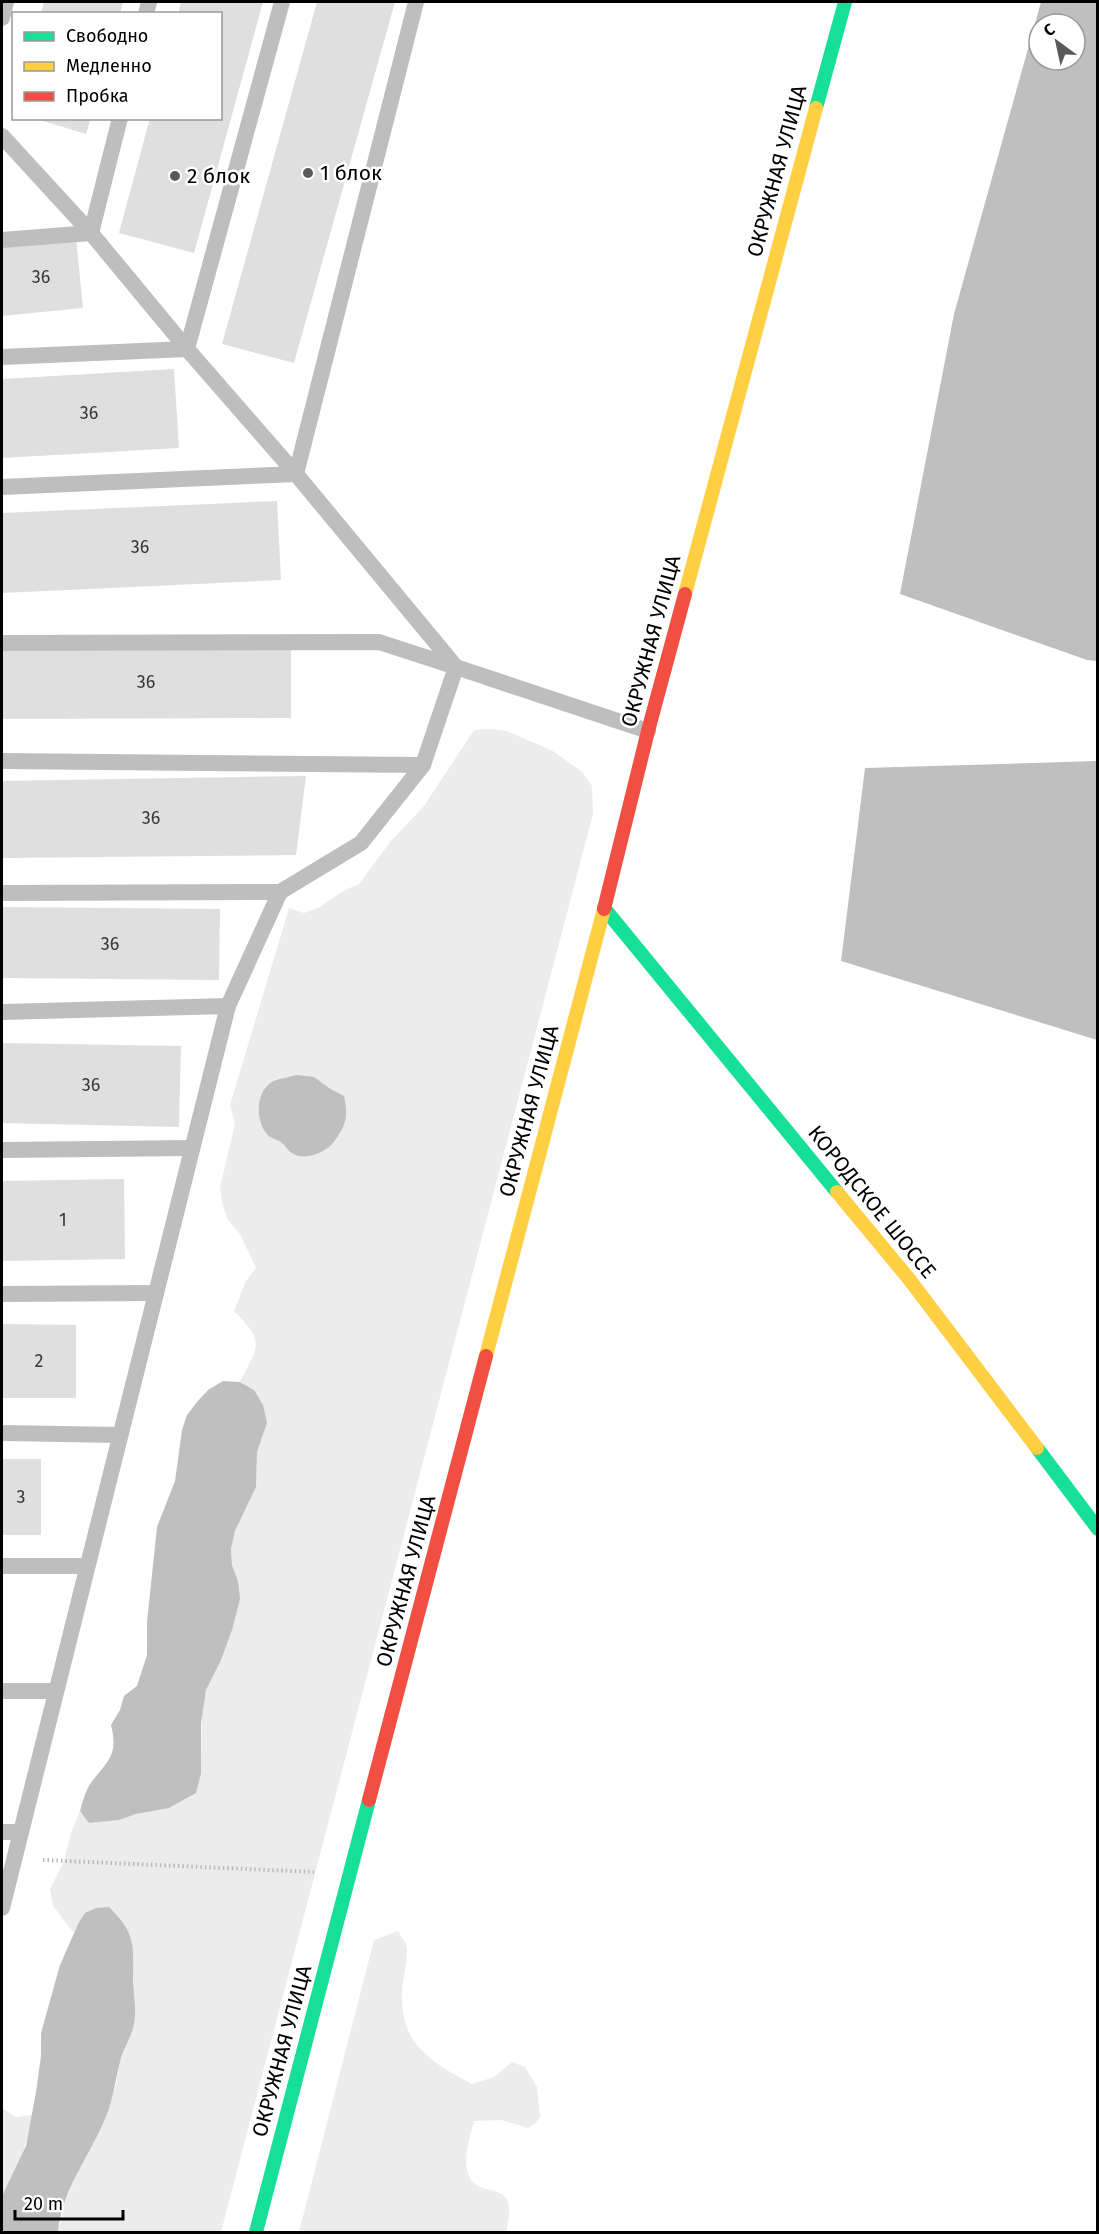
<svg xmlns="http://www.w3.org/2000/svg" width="1099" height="2234" font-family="'Fira Sans',sans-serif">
  <rect width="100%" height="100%" fill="#fff"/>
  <g fill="#ececec">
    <path d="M490,729L507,731L553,751L582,772L592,786L593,814L221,2232H58L65,2202L83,2160L105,2119L116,2085L120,2062L133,2028V1981L79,1922L74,1933L53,1906L50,1889L64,1861L72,1830L80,1811L89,1823L119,1820L136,1814L169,1808L196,1793L201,1774L202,1706L206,1690L226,1646L238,1581L232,1565L231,1549L235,1531L256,1487L257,1452L267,1423L254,1390L240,1382C258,1346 266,1343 234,1311L246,1281L256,1268L240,1234L228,1220L222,1203L220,1187L235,1124L230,1105L289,908L304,913L318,908L345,890L359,884L391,841L424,806L474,730Z"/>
    <path d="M398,1931L406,1944L407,1951C407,1967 401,1983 402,1998C402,2047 435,2064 472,2084L494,2077L512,2062L525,2067L537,2087L540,2117L535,2124L528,2128L501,2120L474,2121C470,2137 462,2160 469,2176C480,2202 521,2174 506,2232H299L374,1940Z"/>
    <path d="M2,2108L16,2117L33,2115L22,2157L2,2196Z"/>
  </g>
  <g fill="#bfbfbf" fill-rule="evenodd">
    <path d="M1041,2H1097V661L1087,660L900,594L954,314ZM1039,24H1075V60H1039Z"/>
    <path d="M1097,761V1040L841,961L865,768Z"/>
    <path d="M297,1075L314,1077L329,1088L344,1096C348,1115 347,1123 336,1139C328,1152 305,1162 292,1153C288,1151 286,1146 282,1143C279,1140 274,1139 270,1137C254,1124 255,1089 274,1081C281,1078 290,1077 297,1075Z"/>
    <path d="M223,1381L240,1382L254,1390L263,1405L267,1423L257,1452L256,1487L235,1531L231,1549L232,1565L238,1581L240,1599L232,1630L221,1660L206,1690L201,1723V1774L196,1793L169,1808L136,1814L119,1820L89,1823L80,1811C83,1800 86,1789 93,1780C110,1759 118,1753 111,1725L120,1710L124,1696L137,1686L147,1655V1622L157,1527L175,1481L182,1430L187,1415L197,1402L208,1390Z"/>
    <path d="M109,1907C137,1935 133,1945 133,1982C134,1997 137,2013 133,2028C130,2039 123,2050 120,2062C115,2081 113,2101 105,2119C89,2157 62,2190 58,2232H2V2196L26,2146L36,2092L41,2056V2033L60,1965L79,1922L85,1913L96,1908Z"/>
  </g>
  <g fill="#dfdfdf">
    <path d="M44,2H123L120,14H41Z"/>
    <path d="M181,2H263L194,253L119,233L150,118H220V14H178Z"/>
    <path d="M317,2H395L294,363L222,344Z"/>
    <path d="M33,118H91L86,134Z"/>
    <path d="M76,238L83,308L2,316V246Z"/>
    <path d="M174,369L179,448L2,458V379Z"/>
    <path d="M277,501L281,580L2,593V513Z"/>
    <path d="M291,644V718L2,719V646Z"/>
    <path d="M306,776L296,855L2,858V781Z"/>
    <path d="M2,907L220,909L219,980L2,978Z"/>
    <path d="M2,1043L181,1046L179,1127L2,1123Z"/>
    <path d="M124,1179L125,1259L2,1261V1181Z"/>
    <path d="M2,1324L76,1325V1398H2Z"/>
    <rect x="2" y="1459" width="39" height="76"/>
  </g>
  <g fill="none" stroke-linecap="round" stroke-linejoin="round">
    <path stroke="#b9b9b9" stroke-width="4" stroke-dasharray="1.5 3" stroke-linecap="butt" d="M43,1860L314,1872"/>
    <g stroke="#bebebe" stroke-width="16">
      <path d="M146,14L149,2"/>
      <path d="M2,18L6,2"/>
      <path d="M2,136L91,233L187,349L296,474L456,667L648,731"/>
      <path d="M2,240L91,233L120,118"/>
      <path d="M2,357L187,349L282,2"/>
      <path d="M2,487L296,474L416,2"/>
      <path d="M2,643L379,642L456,667L423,765L361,843L280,892L228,1006L2,1908"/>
      <path d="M2,761L423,765"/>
      <path d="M2,893L280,892"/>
      <path d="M2,1012L228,1006"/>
      <path d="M2,1150L192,1148"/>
      <path d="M2,1294L156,1293"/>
      <path d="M2,1433L120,1435"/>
      <path d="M2,1566H87"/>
      <path d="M2,1691H56"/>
      <path d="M2,1832H21"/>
    </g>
    <g stroke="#16e098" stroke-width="14">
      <path d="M816,108L845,2"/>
      <path d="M604,908L837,1192"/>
      <path d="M1037,1448L1098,1529"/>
      <path d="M256,2232L369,1800"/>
    </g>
    <g stroke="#ffcf43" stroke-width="14">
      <path d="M685,594L816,108"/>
      <path d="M837,1192L909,1279L1037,1448"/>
      <path d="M486,1356L604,909"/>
    </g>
    <g stroke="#f24e42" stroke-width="14">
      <path d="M604,909L648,731L685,594"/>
      <path d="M369,1800L486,1356"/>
    </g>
  </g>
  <g fill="#595959" stroke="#fff" stroke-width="2">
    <circle cx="308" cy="173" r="6"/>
    <circle cx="175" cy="176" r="6"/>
  </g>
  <g text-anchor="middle" stroke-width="5" stroke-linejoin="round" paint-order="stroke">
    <g font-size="18" fill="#383838">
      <text x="41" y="283">36</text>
      <text x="89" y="419">36</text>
      <text x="140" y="553">36</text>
      <text x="146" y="688">36</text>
      <text x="151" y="824">36</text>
      <text x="110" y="950">36</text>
      <text x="91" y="1091">36</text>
      <text x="63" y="1226">1</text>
      <text x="39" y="1367">2</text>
      <text x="21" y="1503">3</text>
    </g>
    <g font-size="21" fill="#000" stroke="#fff">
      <text transform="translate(777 171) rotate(-75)" y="7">ОКРУЖНАЯ УЛИЦА</text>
      <text transform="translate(651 641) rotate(-75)" y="7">ОКРУЖНАЯ УЛИЦА</text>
      <text transform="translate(529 1111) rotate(-75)" y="7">ОКРУЖНАЯ УЛИЦА</text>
      <text transform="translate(872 1202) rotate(51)" y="7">КОРОДСКОЕ ШОССЕ</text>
      <text transform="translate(406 1581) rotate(-75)" y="7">ОКРУЖНАЯ УЛИЦА</text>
      <text transform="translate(282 2051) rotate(-75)" y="7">ОКРУЖНАЯ УЛИЦА</text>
    </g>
    <g font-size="21" fill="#000" stroke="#fff" text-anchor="start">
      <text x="320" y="180">1 блок</text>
      <text x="187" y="183">2 блок</text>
    </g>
  </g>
  <rect width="1099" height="2234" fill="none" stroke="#000000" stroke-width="6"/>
  <rect x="12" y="12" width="210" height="108" fill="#ffffff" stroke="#999999" stroke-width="1.5"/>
  <rect x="24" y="32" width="30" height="9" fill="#16e098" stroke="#999999" stroke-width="1.5"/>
  <text x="66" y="42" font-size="18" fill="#000000">Свободно</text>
  <rect x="24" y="62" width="30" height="9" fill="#ffcf43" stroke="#999999" stroke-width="1.5"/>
  <text x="66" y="72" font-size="18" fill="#000000">Медленно</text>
  <rect x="24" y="92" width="30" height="9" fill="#f24e42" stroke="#999999" stroke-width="1.5"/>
  <text x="66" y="102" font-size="18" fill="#000000">Пробка</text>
  <g transform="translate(1057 42) rotate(327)"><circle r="28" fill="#ffffff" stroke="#999999" stroke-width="1.5"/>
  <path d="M0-4.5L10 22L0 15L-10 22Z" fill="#595959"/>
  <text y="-9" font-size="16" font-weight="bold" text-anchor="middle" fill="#000000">С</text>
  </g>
  <path d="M15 2210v9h108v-9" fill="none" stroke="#000000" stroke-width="3"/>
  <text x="24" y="2210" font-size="18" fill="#000000" stroke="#ffffff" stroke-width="4.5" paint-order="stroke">20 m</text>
</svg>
